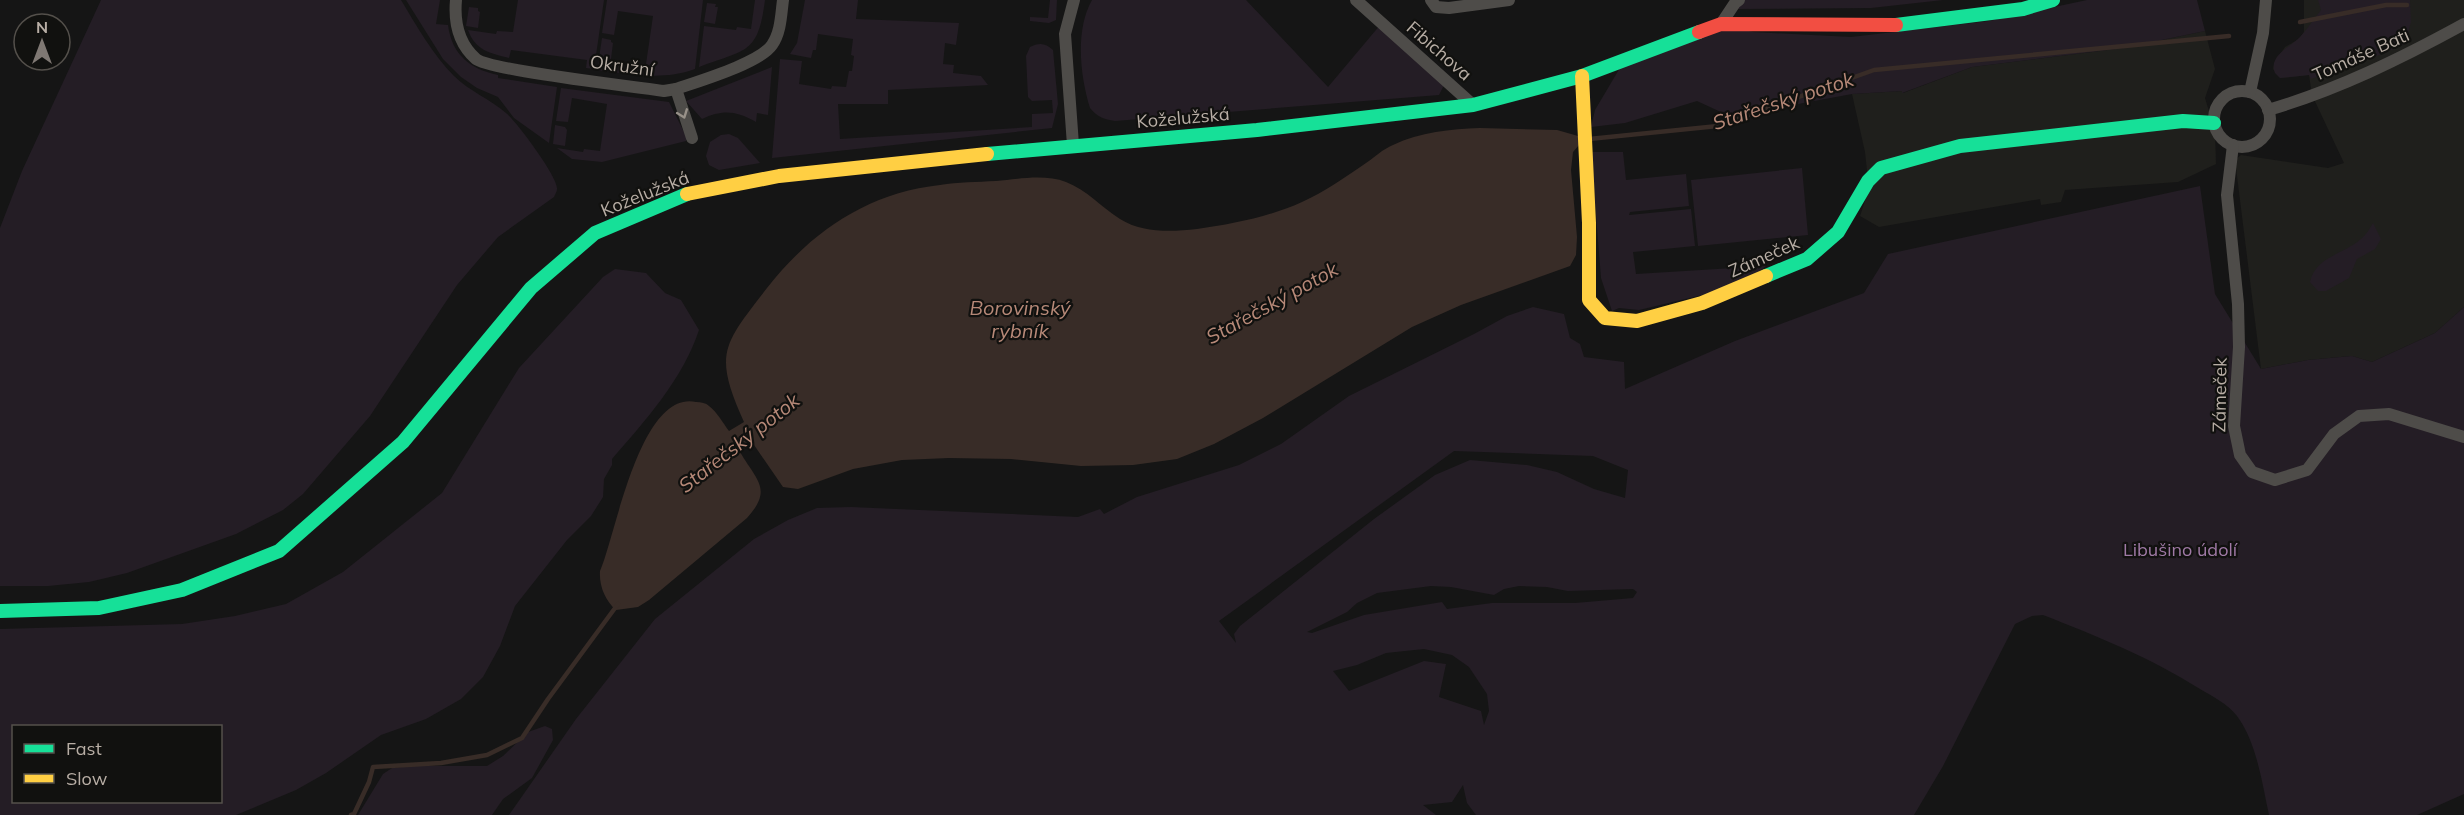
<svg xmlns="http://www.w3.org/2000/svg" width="2464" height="815" font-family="Mulish,sans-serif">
  <rect width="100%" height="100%" fill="#151515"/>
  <g fill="#1f1f1c">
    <path d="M2304,0H2464V307L2435,333L2372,362L2352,356L2308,360L2261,369L2235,160L2241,155L2328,168L2344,163L2312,95L2309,75L2280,78L2273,69L2274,63L2285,47L2299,39L2304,32Z"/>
    <path d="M2205,31L2215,69L2205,98L2215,131L2216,164L2178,182L2065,190L2061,202L2041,205L2040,199L1879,227L1860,216L1869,189L1865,152L1852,94L1902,91L1903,93L1972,67L2123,48Z"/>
  </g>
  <g fill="#241d25" fill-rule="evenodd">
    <path d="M101,0H401C416,25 433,55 454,76C469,91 490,99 506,113C516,121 558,177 557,189C557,192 555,194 554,197L498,237L457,285L370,416L303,494L283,510L236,534L127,573L89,582L48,586H0V228L22,171Z"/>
    <path d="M406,0H440L436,24L448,25C452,55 470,69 498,75V78L557,87L549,143L514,118L498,97L477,88L461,77L443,59Z"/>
    <path d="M518,0H604L594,69L586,68L587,60L511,50L509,58C489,53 475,50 468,30L496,34L497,31L513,32Z"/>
    <path d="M607,0H703L695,69C662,81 631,74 597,70L599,61L631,66L632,62L646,64L653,16L618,11L614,35L602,33Z"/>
    <path d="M755,0H765C758,55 746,49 699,67L704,26L736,30L737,27L751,29Z"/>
    <path d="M805,0H858L856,19L959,23L956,45L945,43L943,64L954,65L953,73L981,76L988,85L888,90V104H838L840,139L1032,127V114L1053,113L1052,100L1032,101L1028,97L1026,56L1030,47C1039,42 1046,43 1053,50L1058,104L1052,128L772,158L780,59L802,61L799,84L831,89L832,86L846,87L849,71H852L854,56L851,55L853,39L818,34L816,50H813L811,58L790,54L797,43Z"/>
    <path d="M1050,0H1057L1056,20L1049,23L1030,21V17L1048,18Z"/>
    <path d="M1092,0H1246L1328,87L1381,24L1446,81L1439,95L1115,121C1104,119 1097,117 1090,108C1080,76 1075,30 1092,0Z"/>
    <path d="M1739,0H1943L1871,8L1730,9Z"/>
    <path d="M2087,0H2197L2205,31L2123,48L1972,67L1902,93V91L1852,94L1749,113H1723L1697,101L1625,123L1591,127L1595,110L1624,61L1721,24L1753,32L1851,37L1989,21Z"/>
    <path d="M2318,0H2410L2411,22L2405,44L2372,58L2311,79L2309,75L2280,78L2275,73C2268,55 2291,47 2300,37C2308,28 2314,19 2321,10Z"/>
    <path d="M707,3L716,4L715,7H718L715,24L704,22Z"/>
    <path d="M469,7L478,8V11L480,12L478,28L466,26Z"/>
    <path d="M602,38L611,40V42L613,43L611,59L599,58Z"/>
    <path d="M772,67L768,115L757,113L756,122C737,111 723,109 702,119L686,101Z"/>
    <path d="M561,88L669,102L686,136V141L602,162L572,159L557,148L583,152L584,149L600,151L607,104L572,98L568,122L556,121Z"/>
    <path d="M555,125L565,127L567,130L565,146L553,144Z"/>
    <path d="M729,134L738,138L760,163L719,170L709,165L706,156L710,142L721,135Z"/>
    <path d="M1591,152H1623L1626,180L1686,174L1689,206L1630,212L1629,215L1691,209L1695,246L1633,252L1636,274L1766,266L1756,274L1715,292L1639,310L1619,308L1612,311L1601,278Z"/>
    <path d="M1802,168L1808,235L1698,246L1691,180Z"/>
    <path d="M2200,186L2215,294L2261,369L2308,360L2352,356L2372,362L2435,333L2464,307V794L2417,815H2269C2262,783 2257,743 2237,716C2228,704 2212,696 2200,689C2149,657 2099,637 2043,615L2032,616L2015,624L1943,766L1914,815H1476L1467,803L1463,785L1452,802L1423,805L1436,815H509L576,719L655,619L754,539L788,520L817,508L851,507L1078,517L1100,509L1104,514L1137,497L1239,465L1281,444L1349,396L1474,334L1507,316L1533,307L1564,314L1570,338L1580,344L1584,357L1624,362L1625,389L1735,341L1864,293L1888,254ZM1454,451L1593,456L1628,470L1625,498L1594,489L1557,472L1527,465L1470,460L1435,475L1374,519L1240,626L1234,634L1236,643L1219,621ZM1431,586L1451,587L1494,595L1504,589L1519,586L1547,587L1568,591L1633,589L1637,592L1633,598L1575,603H1492L1447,609L1442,602L1364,615L1312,633L1307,632L1347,612L1357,603L1377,593ZM1424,649L1452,655L1469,667L1487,694L1489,711L1484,725L1481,711L1439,697L1446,664L1424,661L1349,691L1333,671L1357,665L1386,653Z"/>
    <path d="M2373,223L2381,239L2375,249L2357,259L2349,278L2326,291H2318L2310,282C2315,257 2344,254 2361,239C2366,235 2370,228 2373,223Z"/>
    <path d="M615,269L646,273L665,293L681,300L699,330C683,379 645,421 612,459V465L604,479L603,497L591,516L567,540L515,606L500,646L483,677L461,699L426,719L381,735L326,773L296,790L236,815H0V629L182,624L235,616L286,604L343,572L442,493L519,368L603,277ZM14,726H220V802H14Z"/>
    <path d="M545,726L552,729L553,740L532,778L503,799L492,815H358L383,774L392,768L412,766H487L503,756L528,732Z"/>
  </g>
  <path fill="#382c27" d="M1480,128L1557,130L1585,138L1573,152L1571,170L1577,237L1576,255L1570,266L1461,305L1412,327L1263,418L1214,444L1177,459L1133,465L1081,466L1011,459L949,458L902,460L853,469L798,489L783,487L752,442L740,452C757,481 773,489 747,518L649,600L638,607L616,610C605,600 599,586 600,571C616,534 640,390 696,402C701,402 706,403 709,406C717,412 723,423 729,431L744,422C713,353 723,345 767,288C811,232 867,193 940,185C958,182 977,182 996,181C1018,179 1045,174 1066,182C1087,190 1101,207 1120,219C1142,233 1171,232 1197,229C1233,224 1269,217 1302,202C1324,192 1346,177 1366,163C1375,157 1383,149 1393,145C1420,132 1451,129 1480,128Z"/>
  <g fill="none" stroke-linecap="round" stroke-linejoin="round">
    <g stroke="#382c27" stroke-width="4.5">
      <path d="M2300,22L2386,5H2407"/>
      <path d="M1589,139L1718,126L1874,70L2229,36"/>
      <path d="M351,815L354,814L369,782L373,767L441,763L487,755L522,738L548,699L618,604"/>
    </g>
    <g stroke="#4e4c49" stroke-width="12">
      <path d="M456,0C454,22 459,44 476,59C489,70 636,87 664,91L676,89C699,81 760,63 772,45C781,32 781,15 783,0"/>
      <path d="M1356,0L1473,105"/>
      <path d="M1431,0L1436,7L1449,8L1509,0"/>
      <path d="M1721,24L1735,3L1739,0"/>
      <path d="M676,89L692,138"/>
      <circle cx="2242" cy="119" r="28"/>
      <path d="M2250,92L2263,33L2266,0"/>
      <path d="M2268,110C2337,90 2402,58 2464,24"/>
      <path d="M1073,145L1065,34L1074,0"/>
      <path d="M2233,145L2227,195L2238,304L2239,347L2234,426L2240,455L2252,472L2275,480L2307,470L2334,434L2359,416L2389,414L2464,437"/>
    </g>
    <g stroke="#16e098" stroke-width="14">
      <path d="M1896,25L2023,9L2053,0"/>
      <path d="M987,154L1257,130L1473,105L1582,76L1699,32"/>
      <path d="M1766,276L1807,259L1838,232L1868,181L1881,168L1960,146L2183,121L2214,123"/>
      <path d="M0,611L99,608L182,590L279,551L403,442L531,288L595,233L687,194"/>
    </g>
    <g stroke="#ffcf43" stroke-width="14">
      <path d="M1582,76L1589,223V300L1605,318L1637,321L1702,303L1766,276"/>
      <path d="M687,194L779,176L987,154"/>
    </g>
    <path stroke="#f24e42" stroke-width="14" d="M1699,32L1721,24L1896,25"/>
  </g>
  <defs><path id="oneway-chevron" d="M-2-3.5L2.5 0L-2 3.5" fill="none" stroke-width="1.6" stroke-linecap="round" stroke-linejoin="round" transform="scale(1.5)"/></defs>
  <use stroke="#989189" href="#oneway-chevron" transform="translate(683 114) rotate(69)"/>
  <g text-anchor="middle" stroke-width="4.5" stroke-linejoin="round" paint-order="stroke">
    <g font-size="18" fill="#b8aea5" stroke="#11110f">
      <text transform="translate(1439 51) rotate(41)" y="6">Fibichova</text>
      <text transform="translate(2361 55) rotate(-24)" y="6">Tomáše Bati</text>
      <text transform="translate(622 66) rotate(8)" y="6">Okružní</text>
      <text transform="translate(1183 118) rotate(-5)" y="6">Koželužská</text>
      <text transform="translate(645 194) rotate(-22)" y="6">Koželužská</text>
      <text transform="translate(1764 257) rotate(-24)" y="6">Zámeček</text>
      <text transform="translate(2220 395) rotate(-89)" y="6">Zámeček</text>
    </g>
    <g font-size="18" fill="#9f79a5" stroke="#11110f">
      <text x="2180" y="556">Libušino údolí</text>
    </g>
    <g font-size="20" font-style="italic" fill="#b78978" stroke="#11110f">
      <text transform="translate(1783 101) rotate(-18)" y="7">Stařečský potok</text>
      <text transform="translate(1272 303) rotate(-29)" y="7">Stařečský potok</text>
      <text x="1020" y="315">Borovinský<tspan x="1020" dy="23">rybník</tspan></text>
      <text transform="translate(739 443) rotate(-38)" y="7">Stařečský potok</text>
    </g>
  </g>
  <rect x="12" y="725" width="210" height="78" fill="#11110f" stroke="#54504b" stroke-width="1.5"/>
  <rect x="24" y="744" width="30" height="9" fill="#16e098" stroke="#54504b" stroke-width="1.5"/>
  <text x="66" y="755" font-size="18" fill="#b8aea5">Fast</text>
  <rect x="24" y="774" width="30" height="9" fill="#ffcf43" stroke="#54504b" stroke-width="1.5"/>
  <text x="66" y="785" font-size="18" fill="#b8aea5">Slow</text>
  <g transform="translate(42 42)"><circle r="28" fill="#11110f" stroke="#54504b" stroke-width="1.5"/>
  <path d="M0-4.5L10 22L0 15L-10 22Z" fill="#7f7873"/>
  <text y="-9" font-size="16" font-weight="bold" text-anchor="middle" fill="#b8aea5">N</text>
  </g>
</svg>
